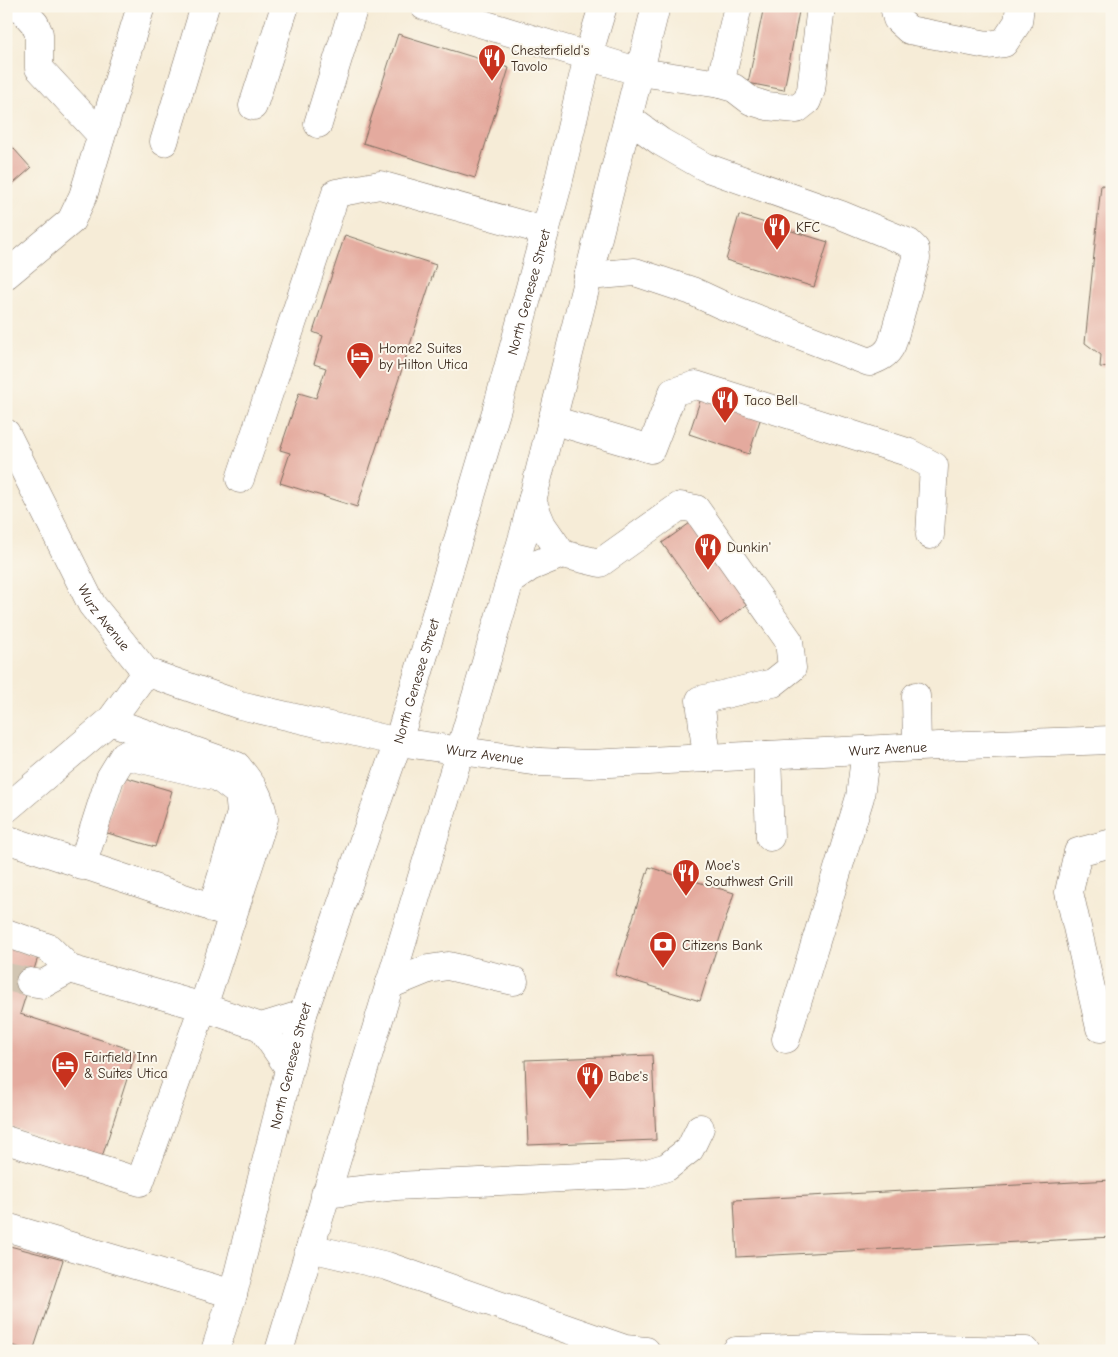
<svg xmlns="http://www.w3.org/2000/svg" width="1118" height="1357" font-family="'Comic Neue',sans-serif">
  <rect width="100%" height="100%" fill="#fbf7ec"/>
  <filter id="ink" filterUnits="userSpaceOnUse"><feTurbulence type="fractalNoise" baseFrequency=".02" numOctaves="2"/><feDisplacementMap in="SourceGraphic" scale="10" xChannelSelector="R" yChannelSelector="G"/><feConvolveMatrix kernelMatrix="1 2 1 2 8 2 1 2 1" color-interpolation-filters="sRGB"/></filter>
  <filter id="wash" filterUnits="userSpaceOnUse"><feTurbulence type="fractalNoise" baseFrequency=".0096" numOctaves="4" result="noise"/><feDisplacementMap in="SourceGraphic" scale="20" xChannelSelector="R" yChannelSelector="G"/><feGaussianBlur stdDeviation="1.12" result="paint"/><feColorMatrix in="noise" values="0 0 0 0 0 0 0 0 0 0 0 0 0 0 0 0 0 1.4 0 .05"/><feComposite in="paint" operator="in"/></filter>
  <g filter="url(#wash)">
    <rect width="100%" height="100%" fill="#f6ecd7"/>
    <g id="blocks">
      <g fill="#e4aa9e">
        <path d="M764,6H800L784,90L748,83Z"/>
        <path d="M398,34L509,68L475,178L363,143Z"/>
        <path d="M6,140L31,168L6,190Z"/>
        <path d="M1101,185L1112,186V368L1100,367L1101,355L1085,343Z"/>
        <path d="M739,215L828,242L814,287L726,260Z"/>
        <path d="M345,235L436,265L357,507L280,483L290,453L280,450L299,393L316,398L326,368L314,364L323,336L313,332Z"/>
        <path d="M702,395L762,414L749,454L689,434Z"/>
        <path d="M697,518L755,598L720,624L662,543Z"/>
        <path d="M121,776L172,791L155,847L104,832Z"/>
        <path d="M649,867L734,893L700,1001L615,975Z"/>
        <path d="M6,947L38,957L20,1014L136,1051L102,1157L6,1126Z"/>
        <path d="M652,1055L656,1140L528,1145L525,1060Z"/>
        <path d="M1112,1180V1237L737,1257L734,1200Z"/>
        <path d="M6,1245L63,1260L33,1351L6,1344Z"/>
      </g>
    </g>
  </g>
  <g filter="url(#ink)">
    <use href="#blocks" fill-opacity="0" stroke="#7c6e5f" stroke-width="1"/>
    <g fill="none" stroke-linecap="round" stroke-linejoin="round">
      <path stroke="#d1c5b2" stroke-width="28" stroke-dasharray="28 14" stroke-linecap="butt" d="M6,977L30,982"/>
      <defs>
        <g id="minor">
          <path d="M19,6L35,24L39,34V68L101,135"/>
          <path d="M424,6L640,72L720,84L734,88L751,101L767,106L797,109L807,101L811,90L821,6"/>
          <path d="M894,6L897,19L909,30L987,45L1004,43L1018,22L1020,6"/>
          <path d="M720,84L738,6"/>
          <path d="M253,106L285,6"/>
          <path d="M318,124L354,6"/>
          <path d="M164,142L205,6"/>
          <path d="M6,275L71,221L83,196L141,6"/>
          <path d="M588,276L635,272L692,291L722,305L869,362C880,358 887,355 892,344L916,258L915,249L909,243L841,215L705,167L661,142L628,118"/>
          <path d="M552,420L651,449L673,392L696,385L907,452L934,466L930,535"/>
          <path id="s1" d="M6,433L92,605L146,672L240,705L398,742L540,762L590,764L939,746L1112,740"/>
          <path d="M240,479L336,193L380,185L545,231"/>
          <path d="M532,501L542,525L562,554"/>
          <path d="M510,581L530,567L562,554L600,563L680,506L696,509L789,641L792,668L773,683L700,700L707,758"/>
          <path d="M916,696L917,747"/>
          <path d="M767,755L770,837"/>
          <path d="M6,809L110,721L146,672"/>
          <path d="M6,839L229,913"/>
          <path d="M82,866L110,778L124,755L218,777L239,793L241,813L212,908"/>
          <path d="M6,933L49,948L70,969L203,1007L261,1027L303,1014"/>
          <path d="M30,982L43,984L70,969"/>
          <path d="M389,985L428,969L448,966L514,981"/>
          <path d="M261,1027L289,1068"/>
          <path d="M1100,1028L1069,892L1078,852L1112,843"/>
          <path d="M786,1039L860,797L866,750"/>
          <path d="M6,1140L140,1182L203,1007L264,819C259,793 253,786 237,766L110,721"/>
          <path d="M325,1194L396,1186L644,1174L667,1167L690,1149L700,1128"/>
          <path d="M6,1227L233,1294"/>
          <path d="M310,1248L387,1266L625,1349L646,1351"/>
          <path d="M736,1351L838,1347L1026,1351"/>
        </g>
        <g id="major">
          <path id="s2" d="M215,1351L233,1294L303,1014L398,742L496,412L557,188L588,56L603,6"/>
          <path d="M279,1351L460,751L524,533L656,6"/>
        </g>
      </defs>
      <use href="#minor" stroke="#7c6e5f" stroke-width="29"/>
      <use href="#major" stroke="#7c6e5f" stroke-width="29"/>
      <use href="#minor" stroke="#fff" stroke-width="28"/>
      <use href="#major" stroke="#fff" stroke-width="28"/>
    </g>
  </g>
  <defs>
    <symbol id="restaurant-pin" viewBox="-11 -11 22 30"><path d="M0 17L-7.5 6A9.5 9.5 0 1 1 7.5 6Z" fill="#c8321e" stroke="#fbf7ec"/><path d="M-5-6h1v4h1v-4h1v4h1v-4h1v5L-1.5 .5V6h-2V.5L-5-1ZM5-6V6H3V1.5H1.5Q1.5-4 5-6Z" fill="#fff"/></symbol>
    <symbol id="hotel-pin" viewBox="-11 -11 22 30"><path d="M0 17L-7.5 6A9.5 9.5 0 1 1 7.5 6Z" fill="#c8321e" stroke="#fbf7ec"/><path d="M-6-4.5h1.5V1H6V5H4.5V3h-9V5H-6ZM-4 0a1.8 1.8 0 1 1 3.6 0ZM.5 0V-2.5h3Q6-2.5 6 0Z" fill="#fff"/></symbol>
    <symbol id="bank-pin" viewBox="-11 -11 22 30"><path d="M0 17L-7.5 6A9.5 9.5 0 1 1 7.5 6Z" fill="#c8321e" stroke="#fbf7ec"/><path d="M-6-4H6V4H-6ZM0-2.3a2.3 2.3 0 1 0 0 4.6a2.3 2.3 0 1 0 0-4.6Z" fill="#fff"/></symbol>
  </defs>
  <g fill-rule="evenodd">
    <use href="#restaurant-pin" x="476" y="42" width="32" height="43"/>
    <use href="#restaurant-pin" x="761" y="211" width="32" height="43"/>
    <use href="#hotel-pin" x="344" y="340" width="32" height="43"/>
    <use href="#restaurant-pin" x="709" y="384" width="32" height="43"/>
    <use href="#restaurant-pin" x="692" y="531" width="32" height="43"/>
    <use href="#restaurant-pin" x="670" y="857" width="32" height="43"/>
    <use href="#bank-pin" x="647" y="929" width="32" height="43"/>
    <use href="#hotel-pin" x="49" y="1049" width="32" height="43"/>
    <use href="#restaurant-pin" x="574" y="1060" width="32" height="43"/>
  </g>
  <g text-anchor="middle" stroke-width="4" stroke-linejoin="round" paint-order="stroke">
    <g font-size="14" fill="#3b2a1e" stroke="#fbf7ec" text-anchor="start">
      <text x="511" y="55">Chesterfield's<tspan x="511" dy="16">Tavolo</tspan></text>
      <text x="796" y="232">KFC</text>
      <text x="379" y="353">Home2 Suites<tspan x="379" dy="16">by Hilton Utica</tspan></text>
      <text x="744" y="405">Taco Bell</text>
      <text x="727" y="552">Dunkin'</text>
      <text x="705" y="870">Moe's<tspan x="705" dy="16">Southwest Grill</tspan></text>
      <text x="682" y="950">Citizens Bank</text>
      <text x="84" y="1062">Fairfield Inn<tspan x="84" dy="16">&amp; Suites Utica</tspan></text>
      <text x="609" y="1081">Babe's</text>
    </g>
    <g font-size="14" fill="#3b2a1e" stroke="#fbf7ec">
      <text dy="5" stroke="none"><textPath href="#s2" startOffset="1105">North Genesee Street</textPath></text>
      <text dy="5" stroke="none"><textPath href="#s1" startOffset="209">Wurz Avenue</textPath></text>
      <text dy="5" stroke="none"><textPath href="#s2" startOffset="700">North Genesee Street</textPath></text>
      <text dy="5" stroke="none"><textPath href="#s1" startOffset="1032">Wurz Avenue</textPath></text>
      <text dy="5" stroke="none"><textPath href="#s1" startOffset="628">Wurz Avenue</textPath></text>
      <text dy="5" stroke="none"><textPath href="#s2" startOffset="295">North Genesee Street</textPath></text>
    </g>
  </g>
  <rect width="1118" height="1357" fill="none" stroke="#fbf7ec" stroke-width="25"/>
</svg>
